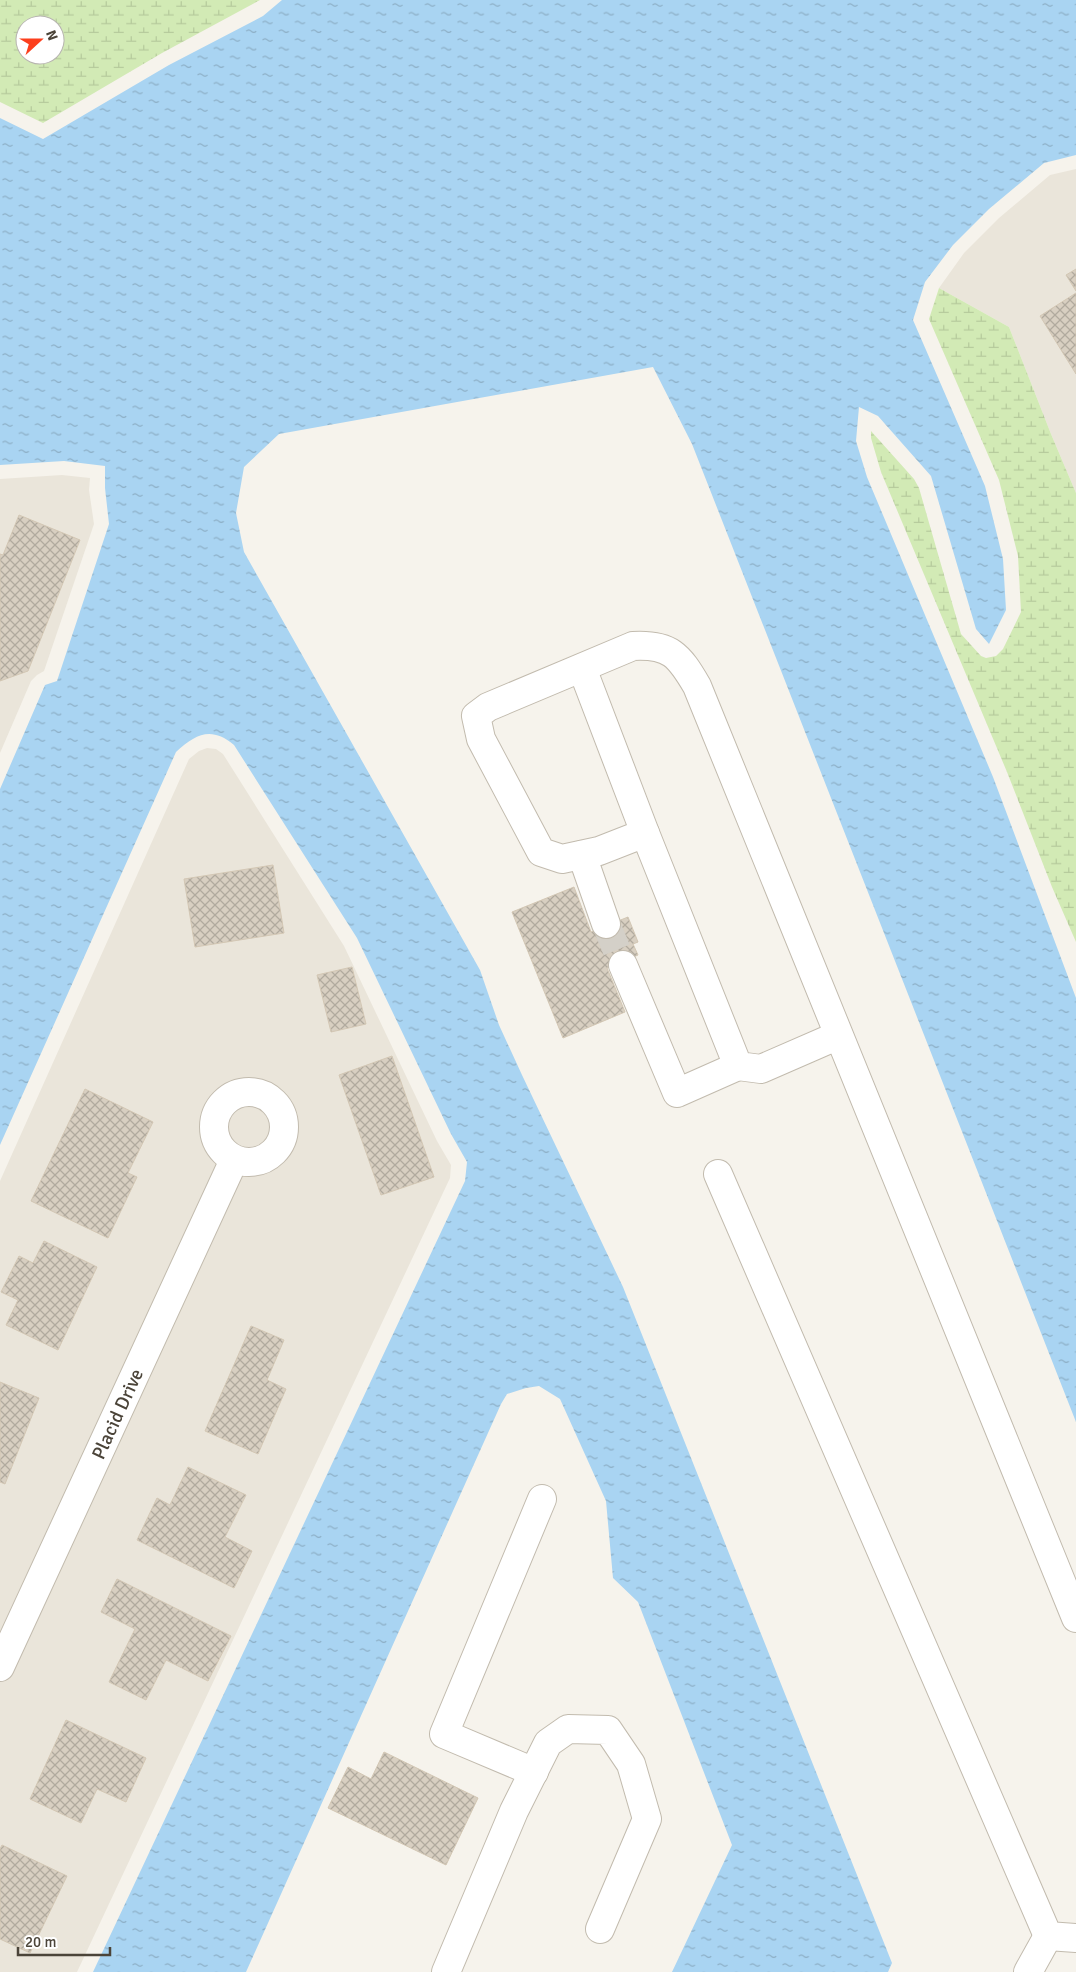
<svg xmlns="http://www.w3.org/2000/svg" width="1076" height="1972" font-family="Signika,sans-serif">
  <defs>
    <pattern id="wetland-marsh" width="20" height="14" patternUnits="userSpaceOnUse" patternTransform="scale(1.25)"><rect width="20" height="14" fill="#d2eab5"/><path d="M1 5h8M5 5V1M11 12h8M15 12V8" fill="none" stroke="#b6ca9c"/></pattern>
    <pattern id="water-ripples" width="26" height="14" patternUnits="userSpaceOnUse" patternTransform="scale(1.25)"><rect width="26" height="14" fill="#a9d4f2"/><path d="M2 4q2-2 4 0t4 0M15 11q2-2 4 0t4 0" fill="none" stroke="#8caec5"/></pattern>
    <pattern id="building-cross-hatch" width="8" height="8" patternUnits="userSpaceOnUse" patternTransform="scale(1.25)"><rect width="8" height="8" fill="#d8cfc1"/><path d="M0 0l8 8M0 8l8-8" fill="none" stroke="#b1aa9e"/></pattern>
  </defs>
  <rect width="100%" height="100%" fill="#f6f3ec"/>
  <g fill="#eae5da">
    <path d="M1076,169V493L1051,434L1009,327L939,288L964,253L999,218L1050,175Z"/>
    <path d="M62,475L90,478L89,490L94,524L44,671L37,675L31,681L0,753V479Z"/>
    <path d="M207,748L216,749L223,754L344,946L437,1141L451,1165L450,1178L77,1972H0V1181L189,759L199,751Z"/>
  </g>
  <g fill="url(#wetland-marsh)" fill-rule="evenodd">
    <path d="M0,0H260L162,53L43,123L0,102ZM25,25H55V55H25Z"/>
    <path d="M939,288L1009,327L1051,434L1076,493V942L1052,887L1007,772L881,472L871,438V431L914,479L919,488L961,634L981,656L986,658L996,656L1003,649L1021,612L1018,556L999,480L929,319Z"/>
  </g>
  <path fill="url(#water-ripples)" d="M282,0H1076V155L1044,163L989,209L953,245L925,282L913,320L985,486L1003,559L1006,610L989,644L976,629L931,476L878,416L859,407L856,441L867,477L993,777L1076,998V1422L692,444L653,367L279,434L244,467L236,513L244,552L480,970L499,1025L522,1075L623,1287L892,1963L888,1972H672L732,1845L638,1602L613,1578L606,1501L560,1399L539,1386L526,1388L507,1394L501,1404L246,1972H93L465,1181L467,1162L451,1134L357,938L234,745C211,726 196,734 176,752L0,1145V789L45,685L57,681L109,524L105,488V466L64,461L0,465V118L43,139L169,65L263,16Z"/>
  <g fill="url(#building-cross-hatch)" stroke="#d3c7b4">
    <path d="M1076,269V291L1066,275Z"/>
    <path d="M1076,293V374L1040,316Z"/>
    <path d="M19,515L80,540L28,671L0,681V554L3,555Z"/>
    <path d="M273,865L284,933L195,947L184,879Z"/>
    <path d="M574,887L591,932L628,917L638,942L633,944L638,955L607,968L625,1012L563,1038L512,912Z"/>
    <path d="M352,967L366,1024L331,1032L317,975Z"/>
    <path d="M392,1056L434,1177L381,1195L339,1075Z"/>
    <path d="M85,1089L153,1122L128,1173L137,1177L108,1238L31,1201Z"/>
    <path d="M44,1241L97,1267L58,1350L6,1325L18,1300L1,1292L19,1256L33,1263Z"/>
    <path d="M251,1326L284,1340L267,1380L286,1389L258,1454L205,1431Z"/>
    <path d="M0,1382L39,1398L5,1484L0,1482Z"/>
    <path d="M188,1467L246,1495L225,1537L252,1551L234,1588L137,1540L157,1498L170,1505Z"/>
    <path d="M117,1579L231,1636L208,1681L166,1660L146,1700L109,1682L135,1629L101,1612Z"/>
    <path d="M66,1720L146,1758L126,1802L97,1789L81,1823L30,1799Z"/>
    <path d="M384,1752L478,1798L446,1865L328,1808L348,1767L371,1779Z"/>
    <path d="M2,1845L67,1876L30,1953L0,1939V1849Z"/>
  </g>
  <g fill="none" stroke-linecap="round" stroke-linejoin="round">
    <path stroke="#d4d0c8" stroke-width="28" stroke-dasharray="28 14" stroke-linecap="butt" d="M606,924L623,965"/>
    <defs>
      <g id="minor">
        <path d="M582,668L645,833"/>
        <path d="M582,855L606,924"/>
        <path d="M623,965L677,1093L738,1066"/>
        <path d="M839,1035L761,1069L738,1066L645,833L599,851L562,859L541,852L481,739L476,716L488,707L633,646C670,644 679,655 697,686L1076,1618"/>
        <circle cx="249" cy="1127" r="35"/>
        <path d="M718,1174L1048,1936L1076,1938"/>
        <path id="s1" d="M0,1667L234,1160"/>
        <path d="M534,1772L444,1734L542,1499"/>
        <path d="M446,1972L514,1811L548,1743L568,1729L608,1730L631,1764L647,1819L600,1929"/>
        <path d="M1028,1972L1048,1936"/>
      </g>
    </defs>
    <use href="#minor" stroke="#c2bbae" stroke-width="30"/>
    <use href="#minor" stroke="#fff" stroke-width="28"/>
  </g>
  <g text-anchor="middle" stroke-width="4.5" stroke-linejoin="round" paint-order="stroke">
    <g font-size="19" fill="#4b4439" stroke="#fff">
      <text dy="7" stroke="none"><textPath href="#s1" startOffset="279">Placid Drive</textPath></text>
    </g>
  </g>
  <g transform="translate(40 40) rotate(69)"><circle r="24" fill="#ffffff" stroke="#b7b4b0"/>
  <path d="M0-4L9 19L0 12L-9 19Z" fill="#fc3f1d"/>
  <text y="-8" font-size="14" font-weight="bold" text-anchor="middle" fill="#4b4439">N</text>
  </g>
  <path d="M18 1947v8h92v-8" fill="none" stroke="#4b4439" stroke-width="2.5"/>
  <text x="25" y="1947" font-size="15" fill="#4b4439" stroke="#ffffff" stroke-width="4" paint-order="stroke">20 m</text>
</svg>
